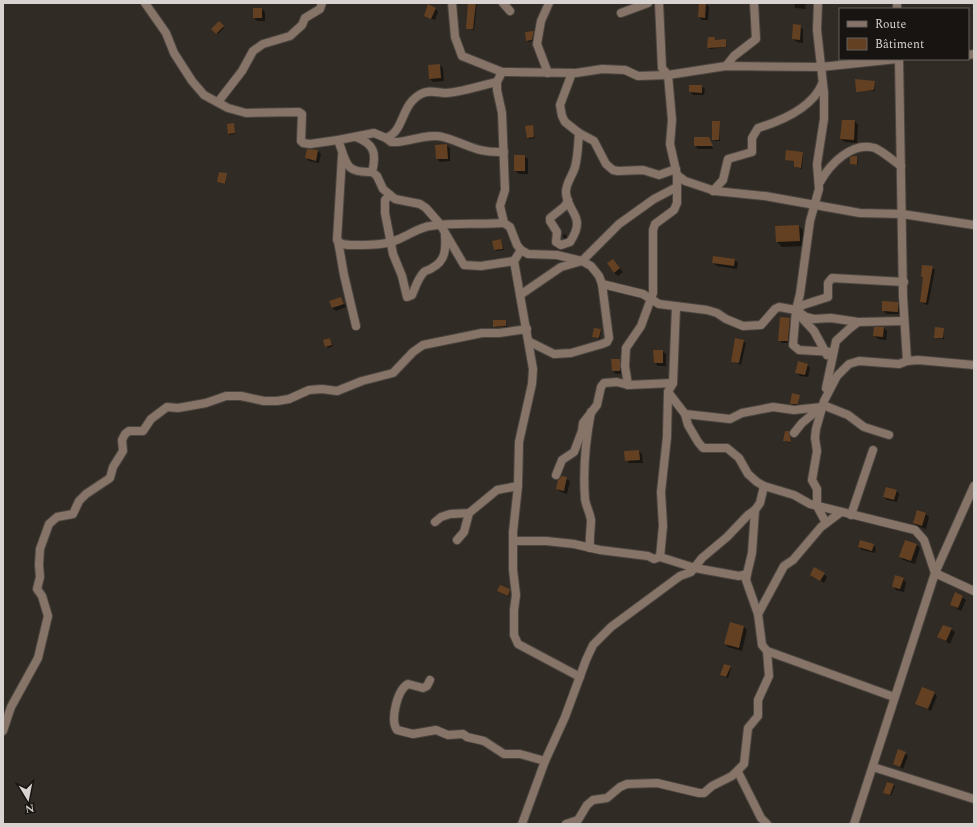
<svg xmlns="http://www.w3.org/2000/svg" width="977" height="827" font-family="Spectral,serif">
  <rect width="100%" height="100%" fill="#312b25"/>
  <g fill="#0007">
    <path d="M469,3H477L474,30L467,28Z"/>
    <path d="M794,3H805L806,9L795,8Z"/>
    <path d="M706,4L709,7L708,20H702L699,17Z"/>
    <path d="M435,8L438,12L435,20L425,16Z"/>
    <path d="M262,9L265,12V21H257L254,18Z"/>
    <path d="M219,22L224,28L218,34L212,29Z"/>
    <path d="M800,26L803,29V43L797,42L793,39Z"/>
    <path d="M533,32V41L528,42L527,40Z"/>
    <path d="M715,38L716,41L725,40L727,47L710,49L708,47Z"/>
    <path d="M440,65L443,68L444,81L433,82L430,79Z"/>
    <path d="M875,82V91H857Z"/>
    <path d="M701,86L705,89L704,95H693L690,92Z"/>
    <path d="M855,121L858,125L857,143L845,142L841,139Z"/>
    <path d="M719,122L720,141H714L713,139Z"/>
    <path d="M233,124L235,134L230,135L228,134Z"/>
    <path d="M532,126L535,138L529,139L528,138Z"/>
    <path d="M695,138H709L713,149H698L695,146Z"/>
    <path d="M446,145L450,148V161L440,162L437,159Z"/>
    <path d="M318,151L321,154L319,163L309,161L306,158Z"/>
    <path d="M803,153L802,169L795,167V161L786,159Z"/>
    <path d="M524,156L528,159V174H519L515,171Z"/>
    <path d="M857,157L858,165H852L851,158Z"/>
    <path d="M226,174V184L220,183L218,182Z"/>
    <path d="M799,226L804,231V246L782,247L777,242Z"/>
    <path d="M566,234L567,239L564,240L563,235Z"/>
    <path d="M501,240L504,250L496,251L495,250Z"/>
    <path d="M613,260L623,272L618,276L614,273Z"/>
    <path d="M735,260L738,263L737,269L717,266L713,263Z"/>
    <path d="M932,267L935,270L928,305L924,304L921,302L924,278L922,276Z"/>
    <path d="M341,298L346,307L336,311L332,308Z"/>
    <path d="M897,303L901,306L900,314H886L883,310Z"/>
    <path d="M789,318L792,321L790,343H782L779,340Z"/>
    <path d="M505,321L507,327H494Z"/>
    <path d="M884,328L887,331L886,340L878,339L874,335Z"/>
    <path d="M943,329L944,339L936,338L935,337Z"/>
    <path d="M601,330L600,339L593,336Z"/>
    <path d="M330,339L333,346L328,348L324,341Z"/>
    <path d="M736,339L746,343L741,365L732,361Z"/>
    <path d="M662,351L666,354V366H658L655,363Z"/>
    <path d="M620,360L623,363V373L616,374L613,371Z"/>
    <path d="M807,364L810,368L808,377L800,376L797,373Z"/>
    <path d="M799,395V405H792L791,404Z"/>
    <path d="M788,432L790,434L791,443L784,441Z"/>
    <path d="M639,451L642,454L643,463H629L626,460Z"/>
    <path d="M562,477L570,481L567,494L561,492L557,489Z"/>
    <path d="M896,490L899,494L897,502L887,500L884,497Z"/>
    <path d="M926,514L929,517L926,529L917,526L914,523Z"/>
    <path d="M905,541L917,545L920,548L915,564L903,560L900,557Z"/>
    <path d="M873,545L876,548L875,553L862,550L859,547Z"/>
    <path d="M824,574L827,577L824,583L811,575Z"/>
    <path d="M903,579L906,582L904,592L896,590L893,587Z"/>
    <path d="M509,590V597L498,591Z"/>
    <path d="M962,597L966,600L961,611L951,605Z"/>
    <path d="M731,623L744,627L747,630L742,651L728,647L725,644Z"/>
    <path d="M951,629L955,632L950,644L939,637Z"/>
    <path d="M730,667L731,668L728,678L722,676L721,675Z"/>
    <path d="M934,693L937,696L931,711L916,703Z"/>
    <path d="M905,753L908,756L903,769L894,764Z"/>
    <path d="M893,785L895,786L891,796L884,793Z"/>
  </g>
  <g fill="#634021">
    <path d="M468,3H476L473,29H466Z"/>
    <path d="M699,3H706L705,18L698,17Z"/>
    <path d="M428,4L436,8L431,19L424,16Z"/>
    <rect x="253" y="8" width="9" height="10"/>
    <path d="M219,21L224,26L216,34L211,29Z"/>
    <path d="M793,24L801,25L800,40L792,39Z"/>
    <path d="M534,31L532,40L526,41L525,32Z"/>
    <path d="M708,37H715V40L726,39V47L707,48Z"/>
    <path d="M440,64L441,78L429,79L428,65Z"/>
    <path d="M855,79L875,81L874,90L856,92Z"/>
    <path d="M689,85H702V93L689,92Z"/>
    <path d="M842,120H855L854,140L840,139Z"/>
    <path d="M712,121H720L719,140H712Z"/>
    <path d="M234,123L235,133L228,134L227,124Z"/>
    <path d="M533,125L534,137L527,138L525,126Z"/>
    <path d="M694,137H709L713,146H694Z"/>
    <path d="M447,144L448,159H436L435,145Z"/>
    <path d="M307,149L318,150L316,161L305,158Z"/>
    <path d="M786,150L803,152L801,168L794,167V161L785,160Z"/>
    <rect x="514" y="155" width="11" height="16"/>
    <path d="M854,156H857V165L850,164V157Z"/>
    <path d="M219,172L227,173L225,184L217,182Z"/>
    <path d="M799,225L800,241L776,242L775,226Z"/>
    <path d="M501,239L503,249L494,250L492,241Z"/>
    <path d="M713,256L735,259L734,266L712,263Z"/>
    <path d="M613,259L620,268L614,273L607,263Z"/>
    <path d="M922,265L933,266L926,303L920,302L923,277H921Z"/>
    <path d="M341,297L344,304L332,308L329,301Z"/>
    <path d="M882,301L898,302V312L882,311Z"/>
    <path d="M780,317L790,318L788,341H778Z"/>
    <path d="M493,320H506V326L493,327Z"/>
    <path d="M874,327H884L883,337L873,336Z"/>
    <path d="M935,327L944,328L943,338H934Z"/>
    <path d="M594,328L601,329L599,338L592,337Z"/>
    <path d="M330,338L332,345L325,347L323,340Z"/>
    <path d="M735,338L744,340L739,363L731,362Z"/>
    <path d="M653,350H663V363H654Z"/>
    <path d="M611,359H620V371H612Z"/>
    <path d="M798,361L808,364L805,375L795,373Z"/>
    <path d="M792,393L800,395L798,404H790Z"/>
    <path d="M785,431H789L791,442L783,441Z"/>
    <path d="M639,450L640,460L625,461L624,451Z"/>
    <path d="M562,476L567,477L564,491L556,489L558,480Z"/>
    <path d="M886,487L897,490L894,500L883,497Z"/>
    <path d="M917,510L926,513L922,526L913,523Z"/>
    <path d="M860,540L874,544L872,551L858,547Z"/>
    <path d="M905,540L917,544L911,561L899,557Z"/>
    <path d="M814,567L825,573L820,581L810,575Z"/>
    <path d="M895,575L904,578L900,589L892,587Z"/>
    <path d="M500,585L510,589L508,596L497,591Z"/>
    <path d="M955,592L963,596L958,608L950,605Z"/>
    <path d="M730,622L744,626L739,648L724,644Z"/>
    <path d="M943,625L952,628L946,641L937,637Z"/>
    <path d="M724,664L731,666L726,677L720,675Z"/>
    <path d="M922,687L935,692L928,709L915,704Z"/>
    <path d="M898,749L906,752L900,767L893,764Z"/>
    <path d="M887,782L894,784L890,795L883,793Z"/>
  </g>
  <g fill="none" stroke-linecap="round" stroke-linejoin="round">
    <defs>
      <g id="minor">
        <path d="M145,3L166,33L174,53L192,81L204,95L228,108L246,113L299,112L302,114L301,141L303,143L310,144L338,140C347,163 344,173 372,172L377,176L383,189L395,199L420,204L426,208L440,224L464,265L481,266L514,261"/>
        <path d="M452,3L455,37L462,56L502,72L576,73L602,69L625,70L638,76L668,75L726,66L821,67L897,59"/>
        <path d="M503,3L510,11"/>
        <path d="M659,3L662,68L668,75L672,120L670,144L677,175V203L674,210L655,224L653,230V293L641,326L626,348L625,366L628,385L673,383L668,392L685,414L688,425L698,442L703,448H727L739,458L748,474L757,482L764,486L794,495L810,504L915,530L924,540L935,573L974,591"/>
        <path d="M818,3L817,30L824,93V119L817,164L819,189L810,221L800,294L796,310L793,345L799,350L833,352"/>
        <path d="M897,3V9"/>
        <path d="M621,13L648,3"/>
        <path d="M968,55L974,54"/>
        <path d="M899,59L903,297L907,361L918,360L974,365"/>
        <path d="M726,66L734,56L756,39L754,3"/>
        <path d="M502,72L497,82V90L502,113L505,190L500,206L504,223L510,227L517,245L521,250L528,254L557,255L582,261L591,266L599,276L602,284L609,338L607,342L602,344L571,353L554,354L530,342"/>
        <path d="M548,73L537,44L541,21L549,3"/>
        <path d="M572,73L560,105L562,116L565,122L579,133L594,141L606,164L613,170L618,171L643,170L659,175L676,169"/>
        <path d="M218,102L242,71L253,51L263,44L290,36L302,25L305,18L320,9L322,3"/>
        <path d="M356,137C374,144 377,153 372,172"/>
        <path d="M386,138L391,142H397C411,141 430,133 443,137C468,144 475,153 504,152"/>
        <path d="M338,140L374,133L386,138C405,131 400,105 421,94C429,89 437,93 446,93C459,93 482,85 497,82"/>
        <path d="M342,156L337,240C342,246 350,245 357,245C371,245 386,245 399,239C409,235 420,227 430,226C455,222 479,225 504,223"/>
        <path d="M677,175L685,181L715,191L765,196L860,213L902,214L974,225"/>
        <path d="M820,182C830,164 852,141 875,148C882,151 895,162 901,166"/>
        <path d="M713,191L723,180L728,159L752,152V138L758,128C781,121 812,108 822,84"/>
        <path d="M390,195L385,200V213L393,254L402,276L407,297L412,295C415,288 418,278 424,272C426,270 430,270 432,268C446,261 446,248 445,235"/>
        <path d="M568,200L565,206L550,218V221L557,232L556,242L561,245L570,242C587,216 568,214 566,193C565,184 573,175 575,167C578,156 578,144 579,133"/>
        <path d="M338,241L344,275L356,326"/>
        <path d="M521,250L514,261L533,369L532,384L519,442L518,486L513,532V570L516,595L514,610V635L518,644L580,677"/>
        <path d="M602,284L643,294L659,304L707,310L717,313L726,319L743,326L761,325L775,309L779,307L796,310L806,317L814,319L831,318L858,322"/>
        <path d="M520,295L561,267L582,261L619,224L654,199L677,187"/>
        <path d="M796,310L803,305L828,297V283L832,278L904,282"/>
        <path d="M801,317L814,331L827,355"/>
        <path d="M673,383L676,307"/>
        <path d="M826,388L836,341L849,329L858,322L904,321"/>
        <path d="M823,405L848,415L864,427L889,435"/>
        <path d="M685,414L730,419L742,413L773,407L794,410L822,407"/>
        <path d="M794,433L802,423L820,408"/>
        <path d="M556,475L562,460L574,452L582,431L583,423L597,405L601,387L604,383L617,382L628,385"/>
        <path d="M851,515L873,450"/>
        <path d="M435,522L441,517L450,514L469,513L497,490L518,486"/>
        <path d="M826,523L817,506V489L812,480L817,451L815,438L816,429L824,401L837,376L849,364L859,361L899,364L907,361"/>
        <path d="M457,540L464,532L469,513"/>
        <path d="M513,541H546L574,544L600,550L648,556L654,559L660,557L695,568L739,576L747,574L752,553L755,510"/>
        <path d="M590,548C589,538 591,529 591,520C590,513 586,506 585,499C583,472 586,438 591,412"/>
        <path d="M660,557L663,526L661,492L667,437L668,392"/>
        <path d="M747,574L746,580L758,614L762,645L767,651L894,697"/>
        <path d="M758,614L784,566L793,560L821,527L841,512"/>
        <path d="M430,680L427,686L423,688L408,684C397,690 390,720 397,730L413,734L436,730L448,735L463,734L467,737L484,741L504,754H520L545,761"/>
        <path d="M3,731L11,707L38,658L48,616L42,596L37,589L40,577L39,565L40,549L49,524L57,517L73,514L79,501L86,494L110,478L113,467L123,451L122,440L125,434L129,431H143L151,419L167,407L178,408L206,403L226,396H241L264,401H277L289,399L309,390L322,389L337,391L362,381L393,373L413,352L423,345L482,333H499L527,329"/>
        <path d="M873,767L974,799"/>
        <path d="M738,772L761,818L767,824"/>
        <path d="M522,824L545,761L565,717L586,660L593,645L611,627L680,576L691,572L702,558L727,537L748,515L755,510L760,503L764,486"/>
        <path d="M566,824L578,820L587,805L593,800L607,798L620,787L627,784L657,783L699,793H704L712,786L732,776L744,764L748,728L758,716V700L769,676L767,651"/>
        <path d="M854,824L935,573L974,486"/>
      </g>
    </defs>
    <use href="#minor" stroke="#4c4640" stroke-width="10"/>
    <use href="#minor" stroke="#877468" stroke-width="8"/>
  </g>
  <rect width="977" height="827" fill="none" stroke="#d8d3d0" stroke-width="8"/>
  <rect x="839" y="8" width="130" height="52" fill="#171411" stroke="#64605d"/>
  <rect x="847" y="21" width="20" height="6" fill="#877468" stroke="#64605d"/>
  <text x="875" y="28" font-size="12" fill="#d8d3d0">Route</text>
  <rect x="847" y="38" width="20" height="12" fill="#634021" stroke="#64605d"/>
  <text x="875" y="48" font-size="12" fill="#d8d3d0">Bâtiment</text>
  <g transform="translate(28 799) rotate(170)" stroke="#171411" stroke-width="3" paint-order="stroke">
  <path d="M0-3L7 15L0 10L-7 15Z" fill="#d8d3d0"/>
  <text y="-6" font-size="11" font-weight="bold" text-anchor="middle" fill="#d8d3d0">N</text>
  </g>
</svg>
